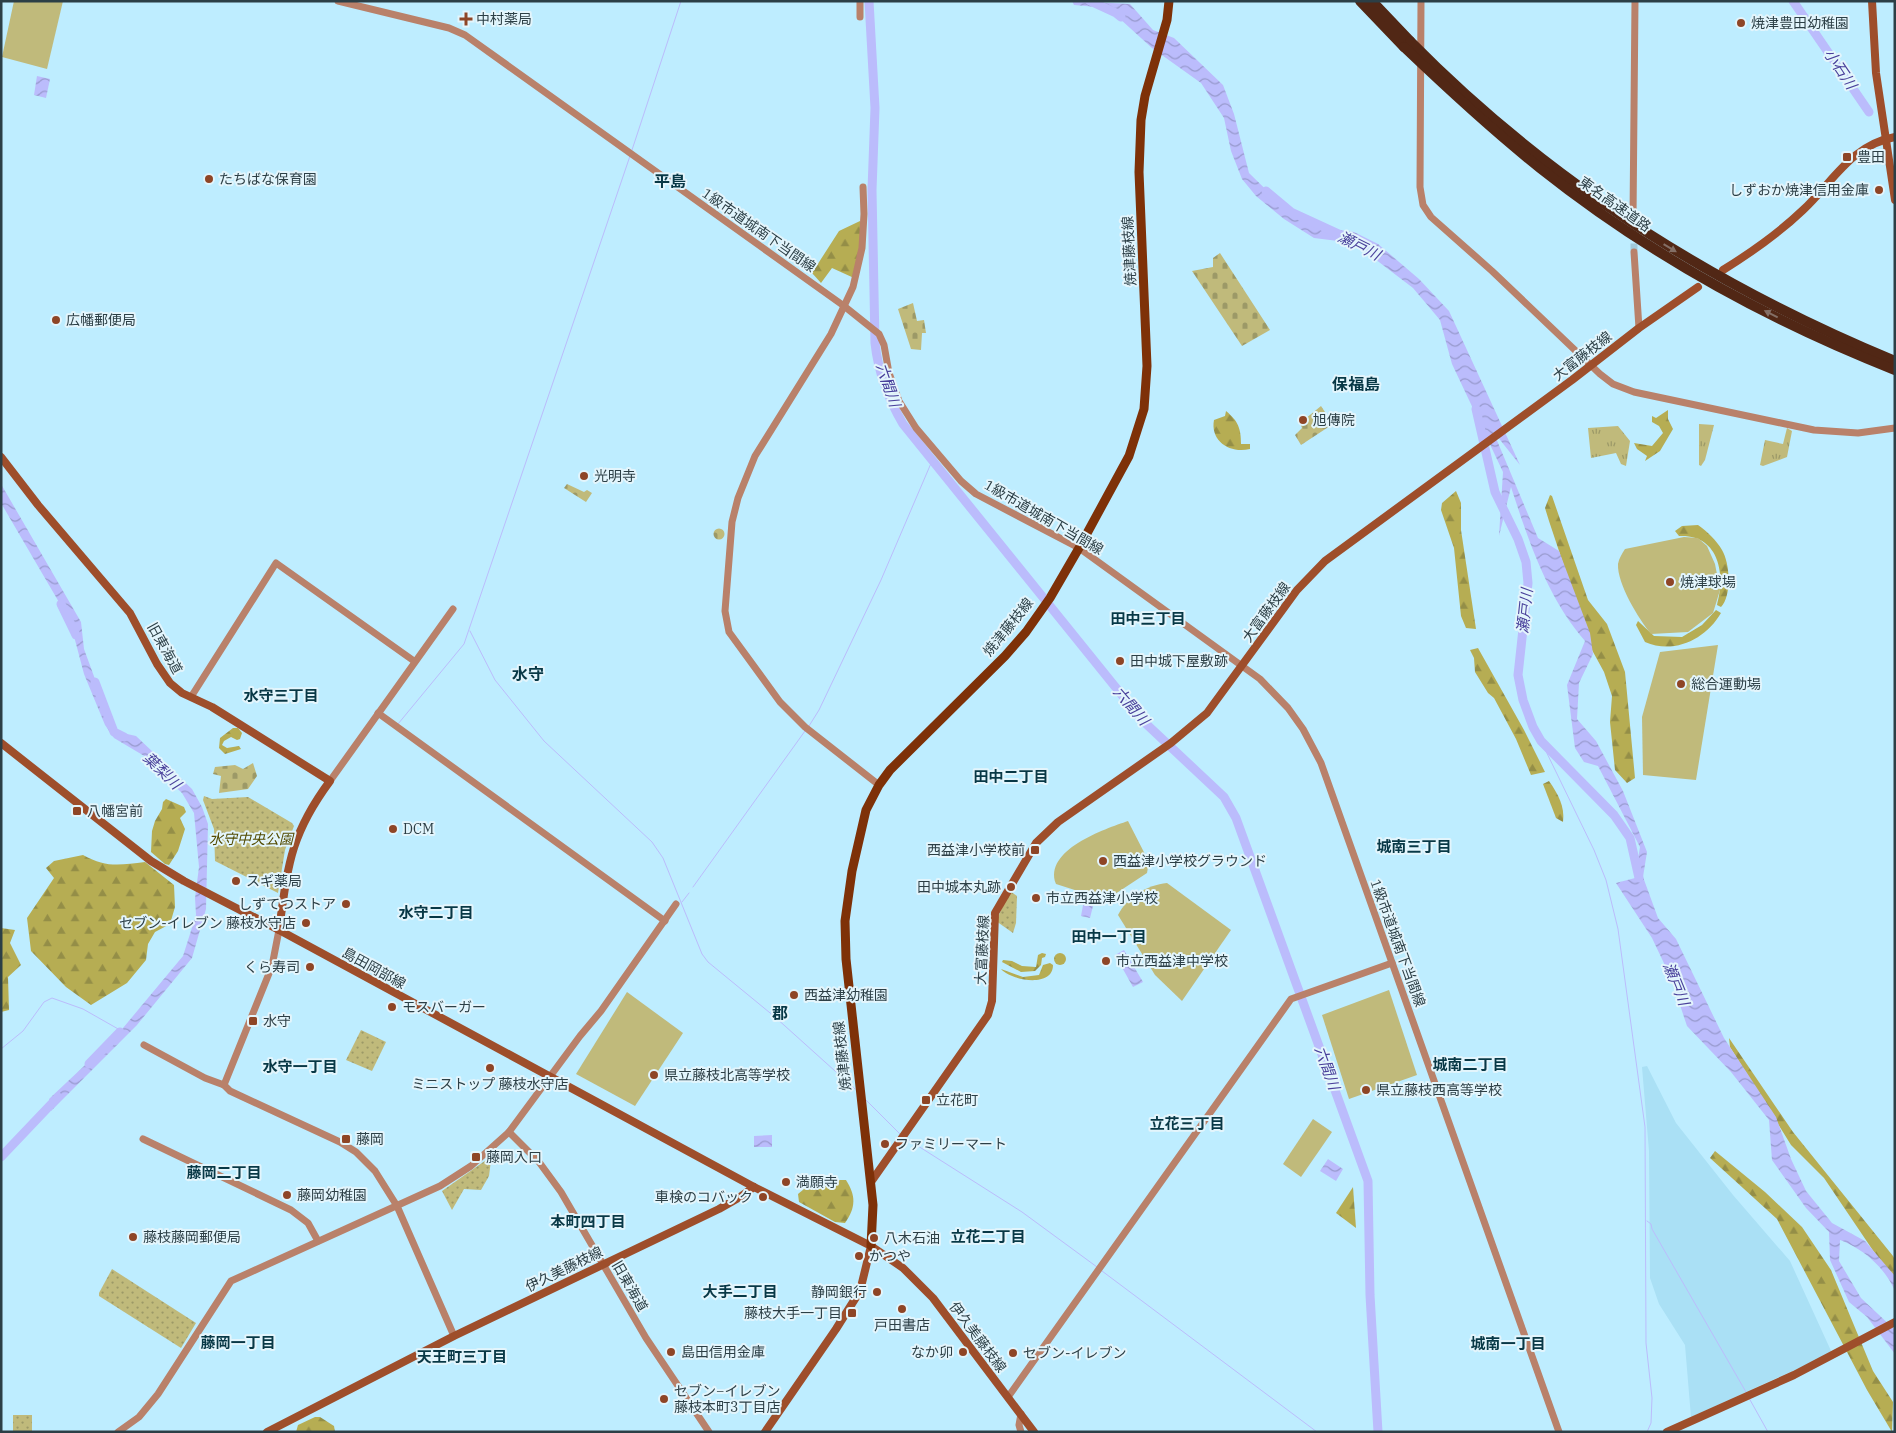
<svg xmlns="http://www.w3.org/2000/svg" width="1896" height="1433" font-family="'IBM Plex Serif','Noto Sans JP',serif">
  <defs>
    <pattern id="grass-tufts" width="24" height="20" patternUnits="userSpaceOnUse" patternTransform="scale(1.25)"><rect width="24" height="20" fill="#c0ba7b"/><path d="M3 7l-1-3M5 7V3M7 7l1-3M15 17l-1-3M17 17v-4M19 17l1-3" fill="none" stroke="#9c9967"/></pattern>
    <pattern id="forest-firs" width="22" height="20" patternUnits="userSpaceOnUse" patternTransform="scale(1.25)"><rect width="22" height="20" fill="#b6ad53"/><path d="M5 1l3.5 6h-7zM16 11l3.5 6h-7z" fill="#948e47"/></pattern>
    <pattern id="cemetery-stones" width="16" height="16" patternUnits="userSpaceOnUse" patternTransform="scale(1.25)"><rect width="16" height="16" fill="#c0ba7b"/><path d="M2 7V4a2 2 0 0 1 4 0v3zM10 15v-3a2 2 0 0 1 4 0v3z" fill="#9c9967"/></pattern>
    <pattern id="park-dots" width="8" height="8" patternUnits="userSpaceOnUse" patternTransform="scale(1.25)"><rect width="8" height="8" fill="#c0ba7b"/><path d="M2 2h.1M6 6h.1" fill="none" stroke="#9c9967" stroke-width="1.8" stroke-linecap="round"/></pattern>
    <pattern id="water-waves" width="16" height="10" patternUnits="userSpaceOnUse" patternTransform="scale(1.25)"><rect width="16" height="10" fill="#bbbcfc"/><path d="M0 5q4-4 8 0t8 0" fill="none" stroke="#989ace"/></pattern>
  </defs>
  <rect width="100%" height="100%" fill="#beedff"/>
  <path fill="#aae0f5" d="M1647,1066L1676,1123L1733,1195L1790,1261L1832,1353L1691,1417L1685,1345L1659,1304L1650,1278L1649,1151L1642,1067Z"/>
  <g fill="url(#grass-tufts)">
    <path d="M1699,424L1714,425L1705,460L1701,466L1699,465Z"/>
    <path d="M1618,426L1630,441L1626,466L1621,464L1616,453L1591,458L1588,428Z"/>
    <path d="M1787,428L1792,431L1787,457L1763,466L1760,465L1765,440L1783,444Z"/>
  </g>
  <g fill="url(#forest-firs)">
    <path d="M860,221V243L854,278L832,268L821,283L812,273L839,231Z"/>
    <path d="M1668,410V419L1673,429L1660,451L1645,461L1647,456L1637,449L1634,443L1652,446L1663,433L1659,426L1652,422V416L1656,418Z"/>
    <path d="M1226,411C1238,421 1241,428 1241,444H1250V449C1230,454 1210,441 1214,420L1225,416Z"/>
    <path d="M1456,491L1461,503V530L1476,629L1466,628L1461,616L1454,548L1441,510L1442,503Z"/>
    <path d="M1550,495L1552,496L1588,600L1607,624L1625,672L1635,778L1627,783L1615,770L1610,722L1612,696L1604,672L1592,650L1549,521L1545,508Z"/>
    <path d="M1698,525C1707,531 1717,541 1722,550C1730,563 1732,596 1721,607L1717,605C1726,574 1719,534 1679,536L1675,531L1682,526Z"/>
    <path d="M1716,610L1721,613C1706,639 1674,655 1645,642L1636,625L1638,621L1654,636L1682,637L1702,625Z"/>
    <path d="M1478,648L1524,730L1545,772L1531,775L1516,739L1494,698L1488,693L1475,672L1474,658L1470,650Z"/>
    <path d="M233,728H238L242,733L240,739L237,740L231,737L224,741L222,745L227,748L239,746L241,749L225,754L219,748L220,738Z"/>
    <path d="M1549,781C1558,794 1565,806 1563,822L1556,818L1543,784Z"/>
    <path d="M166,799L184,807L186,812L180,818L185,829L178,851L169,865L165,864L151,852L152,831L155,821L162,809L163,802Z"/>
    <path d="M83,855C106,868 120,865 145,862L174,885L175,907L170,924L155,932L148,944L146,960L127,983L91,1005L66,987L31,951L27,918L54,878L46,868L54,861Z"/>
    <path d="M1,928L15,930L10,943L21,965L8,977L9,1010L1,1012Z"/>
    <path d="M1042,953L1046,954L1045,957L1042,958L1041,965L1035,971L1021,972L1002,962L1003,960L1012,961L1022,966L1036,967L1038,955Z"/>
    <circle cx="1060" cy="959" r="6"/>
    <path d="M1050,963L1053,965C1053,988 1012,981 1001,969L1023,977L1039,975L1043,965Z"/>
    <path d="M1729,1038L1793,1132L1893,1256L1895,1260V1283L1824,1178L1791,1145L1730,1047Z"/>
    <path d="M1715,1151L1765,1192L1802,1227L1831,1270L1873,1371L1893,1402L1892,1432L1867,1390L1777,1219L1710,1158Z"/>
    <path d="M826,1180H846C856,1196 856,1207 845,1223L835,1222L799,1202L798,1194L804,1189Z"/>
    <path d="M1353,1187L1356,1228L1336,1213Z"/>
    <path d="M315,1417H320L334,1426L335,1432H296L298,1425Z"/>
  </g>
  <g fill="url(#cemetery-stones)">
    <path d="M1220,253L1270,330L1242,346L1192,271L1213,267V258Z"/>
    <path d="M913,303L917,321L924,320L926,333H922L921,350L911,349L898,309Z"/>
    <path d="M1321,406L1333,424L1301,445L1295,435L1302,428L1300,423Z"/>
    <path d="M567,484L584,492L587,490L592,493L586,502L564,488Z"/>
    <circle cx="719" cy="534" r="5.5"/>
    <path d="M253,763L257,776L248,789L219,793L221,776L213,774L215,767L235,765L243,769Z"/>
  </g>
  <g fill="url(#park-dots)">
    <path d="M204,796L212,799L248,797L292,823L294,826L285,850L278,893L215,861L214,829L203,800Z"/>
    <path d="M1010,891L1017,896L1016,923L1013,933L996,921Z"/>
    <path d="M361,1030L386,1042L372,1071L346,1060Z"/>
    <path d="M489,1158L491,1160L489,1176L481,1190L464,1189L452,1210L442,1191Z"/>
    <path d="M112,1269L196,1323L181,1348L99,1296V1293Z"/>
    <rect x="13" y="1415" width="19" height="17"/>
  </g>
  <g fill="#c0ba7b">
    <path d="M14,1H63L47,69L2,57Z"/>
    <path d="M1684,537L1698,538L1707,546L1715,564L1720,590L1713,613L1688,632L1651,634C1639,619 1617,584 1618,564C1619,558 1622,554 1625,549Z"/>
    <path d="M1718,645L1696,780L1643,775L1642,717L1660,652Z"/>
    <path d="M1128,821L1149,862L1147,873L1106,900L1056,884C1043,850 1105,829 1128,821Z"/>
    <path d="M1167,883L1231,930L1182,1001L1155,975L1118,915C1127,897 1147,885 1167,883Z"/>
    <path d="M1389,990L1417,1075L1349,1099L1322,1015Z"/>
    <path d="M627,992L683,1033L635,1106L576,1074Z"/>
    <path d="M1313,1119L1332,1132L1301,1177L1283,1164Z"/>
  </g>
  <g fill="url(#water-waves)">
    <path d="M1072,1L1130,4L1153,30L1174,38L1223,85L1234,114L1249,173L1293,216L1317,227L1354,232L1378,244L1419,279L1449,311L1520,465L1493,431L1538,538L1559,551L1590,633L1593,654L1579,683L1577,719L1596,741L1623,791L1647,852L1643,877L1658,918L1676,939L1724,1038L1776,1117L1791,1159L1806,1191L1832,1223L1865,1241L1895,1276V1291C1885,1268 1864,1249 1840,1240L1839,1261L1861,1298L1895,1330V1354L1867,1317L1849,1302L1830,1260L1829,1232L1806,1208L1772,1160L1769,1120L1731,1072L1687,1026L1671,978L1652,938L1616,883L1635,878L1640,847L1598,766L1584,762L1575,748L1567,685L1585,641C1547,597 1529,542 1511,487L1499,536L1503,472L1452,364L1440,320L1413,288L1354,243L1314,238L1284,219L1256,196L1242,179L1231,151L1224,118L1201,83L1152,48L1108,8L1074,5Z"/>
    <path d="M37,76L50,79L46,98L34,95Z"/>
    <path d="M1,484L81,622L84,649L114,731L136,736L192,789L202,807L208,824L206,909L192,958L137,1025L51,1111L49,1099L118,1034L183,956L196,915L195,898L199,867L194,813L182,793L166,778L156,773L146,757L114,738L105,725L84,674L70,621L1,503Z"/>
    <path d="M1084,900L1094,902L1090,918L1081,916Z"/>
    <path d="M1124,950L1143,982L1133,987L1115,955Z"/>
    <path d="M772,1135V1147H754V1136Z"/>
    <path d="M1328,1159L1343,1169L1336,1181L1320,1171Z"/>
  </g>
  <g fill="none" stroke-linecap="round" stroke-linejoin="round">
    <g stroke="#bbbcfc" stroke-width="1">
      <path d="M632,150L681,1"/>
      <path d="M470,631L495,680L544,741L652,842L663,858L702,954L708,962L775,1017L855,1089"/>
      <path d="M398,724L464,644L630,156"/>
      <path d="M809,726L819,710L881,580L932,461"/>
      <path d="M1541,741L1594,850L1606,880L1618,929L1645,1127L1646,1343L1652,1398L1651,1423L1647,1432"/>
      <path d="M693,887L805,731"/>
      <path d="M682,902L689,893"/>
      <path d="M1,1049L23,1031L44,1002L52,998L83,1009L120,1030"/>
      <path d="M866,1100L900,1134"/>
      <path d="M907,1139L1022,1212L1097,1267"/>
      <path d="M1647,1221L1651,1224L1652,1229L1746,1392"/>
      <path d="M1102,1271L1317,1432"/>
      <path d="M1749,1398L1768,1432"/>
    </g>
    <g stroke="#bbbcfc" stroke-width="9">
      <path d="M869,1L875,108L872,190L875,343C878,371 889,400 903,424L1142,720L1224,797L1236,818L1368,1181L1370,1295L1378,1432"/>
      <path d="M1090,1L1116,13L1121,17"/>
      <path d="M1793,1L1869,112"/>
      <path d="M1266,191L1291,212L1341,235"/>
      <path d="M1476,409L1495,492L1518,539L1526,562L1528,583L1518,675L1523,700L1533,727L1541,741L1614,815L1630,838L1639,878"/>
      <path d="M61,604L76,635"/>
      <path d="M95,682L114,732L124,737"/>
      <path d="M89,1064L120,1032"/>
      <path d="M1,1157L58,1097"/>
    </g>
    <path stroke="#a1cada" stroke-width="7" stroke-dasharray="7 3.5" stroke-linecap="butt" d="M1634,233V252"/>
    <g stroke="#b9816a" stroke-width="7">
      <path d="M338,1L449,28L465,35L844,306L879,334L884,345L889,373L899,401L916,428L961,481L976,494L1079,548L1260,679L1288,708L1303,729L1321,763L1559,1432"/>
      <path d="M860,1V17"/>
      <path d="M1421,1L1420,187L1423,205L1431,217L1492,271L1600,374L1613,384L1634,392L1814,430L1858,433L1895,428"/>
      <path d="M863,187L864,214L862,248L853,287L831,334L755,456L738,498L732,522L725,611L729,632L780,702L805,727L879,785"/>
      <path d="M1633,218L1635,1"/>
      <path d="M1634,252L1639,328"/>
      <path d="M191,697L276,563L414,661"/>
      <path d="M378,713L665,921"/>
      <path d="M330,781L453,609"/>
      <path d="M144,1045L205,1078L224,1085L230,1091L340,1142L356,1152L375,1171L397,1206L454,1336"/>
      <path d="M224,1085L272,966L279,930"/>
      <path d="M509,1132L539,1162L561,1192L646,1338L709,1432"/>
      <path d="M143,1139L291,1210L308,1223L318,1241"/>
      <path d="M1008,1397L1291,999L1392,963"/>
      <path d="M1021,1414L1019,1425L1021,1432"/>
      <path d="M118,1432L139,1417L158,1394L231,1281L440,1186L471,1166L509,1132L580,1036L601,1011L676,904"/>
    </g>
    <g stroke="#9e4e2b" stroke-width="8">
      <path d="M1872,1L1876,73L1895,200"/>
      <path d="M1723,270C1752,252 1779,233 1803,210C1833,182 1851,145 1895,137"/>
      <path d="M1,457L38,505L130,613L157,664L170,683L182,693L212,707L330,781C290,835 288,865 279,930"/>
      <path d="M1,743L151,861L184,881L279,930L754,1187L871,1246L903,1268L933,1298L1034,1432"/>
      <path d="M871,1182L988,1015L992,1001L995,913L1036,843L1058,822L1171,743L1207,713L1297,590L1325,561L1572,380L1639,328L1698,287"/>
      <path d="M267,1432L454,1336L719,1209L740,1197L754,1187"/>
      <path d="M765,1432L836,1329L860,1291L871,1246"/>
      <path d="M1667,1432L1794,1375L1895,1322"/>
    </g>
    <path stroke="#7e3108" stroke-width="9" d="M871,1246L873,1205L846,959L845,921L852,871L866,810L879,785L890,770L1005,656L1026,632L1050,598L1079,548L1129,456L1144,409L1147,366L1139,172L1141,120L1145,96L1167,20L1169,1"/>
    <g stroke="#512715" stroke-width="10">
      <path d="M1360,1L1404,47"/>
      <path d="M1372,1L1410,41"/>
    </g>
    <g stroke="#512715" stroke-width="10">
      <path d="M1410,41C1548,181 1713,286 1895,361"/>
      <path d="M1404,47C1448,89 1492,130 1540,168C1647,253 1768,320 1895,370"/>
    </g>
  </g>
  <defs><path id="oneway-solid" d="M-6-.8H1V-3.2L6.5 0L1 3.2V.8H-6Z" transform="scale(1.25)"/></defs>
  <g fill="#846f66">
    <use href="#oneway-solid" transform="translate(1670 248) rotate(31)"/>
    <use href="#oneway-solid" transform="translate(1771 314) rotate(-153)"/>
  </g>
  <g fill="#8e4526" stroke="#e3f5fc" stroke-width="2">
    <path d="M463.5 11.5h5v5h5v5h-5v5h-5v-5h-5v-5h5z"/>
    <circle cx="1741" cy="23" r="5"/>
    <rect x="1842" y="152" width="10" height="10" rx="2.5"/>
    <circle cx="209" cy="179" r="5"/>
    <circle cx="1879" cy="190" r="5"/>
    <circle cx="56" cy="320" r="5"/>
    <circle cx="1303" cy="420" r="5"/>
    <circle cx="584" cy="476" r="5"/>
    <circle cx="1670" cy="582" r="5"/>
    <circle cx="1120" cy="661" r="5"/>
    <circle cx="1681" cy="684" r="5"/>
    <rect x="72" y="806" width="10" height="10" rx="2.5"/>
    <circle cx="393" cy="829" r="5"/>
    <rect x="1030" y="845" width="10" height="10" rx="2.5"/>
    <circle cx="1103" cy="861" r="5"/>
    <circle cx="236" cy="881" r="5"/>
    <circle cx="1011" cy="887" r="5"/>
    <circle cx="1036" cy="898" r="5"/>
    <circle cx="346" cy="904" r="5"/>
    <circle cx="306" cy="923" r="5"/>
    <circle cx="1106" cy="961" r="5"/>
    <circle cx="310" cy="967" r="5"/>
    <circle cx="794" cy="995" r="5"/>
    <circle cx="392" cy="1007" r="5"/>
    <rect x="248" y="1016" width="10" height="10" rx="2.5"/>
    <circle cx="490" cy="1068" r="5"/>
    <circle cx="654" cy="1075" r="5"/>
    <circle cx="1366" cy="1090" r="5"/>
    <rect x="921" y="1095" width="10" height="10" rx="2.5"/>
    <rect x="341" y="1134" width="10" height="10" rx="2.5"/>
    <circle cx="885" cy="1144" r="5"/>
    <rect x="471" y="1152" width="10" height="10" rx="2.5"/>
    <circle cx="786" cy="1182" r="5"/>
    <circle cx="287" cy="1195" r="5"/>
    <circle cx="763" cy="1197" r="5"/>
    <circle cx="133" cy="1237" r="5"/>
    <circle cx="874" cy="1238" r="5"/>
    <circle cx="859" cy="1256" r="5"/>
    <circle cx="877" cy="1292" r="5"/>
    <circle cx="902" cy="1309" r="5"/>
    <rect x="847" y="1308" width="10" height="10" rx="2.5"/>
    <circle cx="671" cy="1352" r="5"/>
    <circle cx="963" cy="1352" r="5"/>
    <circle cx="1013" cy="1353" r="5"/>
    <circle cx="664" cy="1399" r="5"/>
  </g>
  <g text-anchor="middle" stroke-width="4" stroke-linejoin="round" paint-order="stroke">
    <g font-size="14" fill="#2c3f46" stroke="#e3f5fc" text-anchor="start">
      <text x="476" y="24">中村薬局</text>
      <text x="1751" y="28">焼津豊田幼稚園</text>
      <text x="1857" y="162">豊田</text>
      <text x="219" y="184">たちばな保育園</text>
      <text x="1869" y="195" text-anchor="end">しずおか焼津信用金庫</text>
      <text x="66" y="325">広幡郵便局</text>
      <text x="1313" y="425">旭傳院</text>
      <text x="594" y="481">光明寺</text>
      <text x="1680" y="587">焼津球場</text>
      <text x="1130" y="666">田中城下屋敷跡</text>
      <text x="1691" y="689">総合運動場</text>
      <text x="87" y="816">八幡宮前</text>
      <text x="403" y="834">DCM</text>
      <text x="1025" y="855" text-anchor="end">西益津小学校前</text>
      <text x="1113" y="866">西益津小学校グラウンド</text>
      <text x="246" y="886">スギ薬局</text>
      <text x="1001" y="892" text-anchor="end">田中城本丸跡</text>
      <text x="1046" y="903">市立西益津小学校</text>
      <text x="336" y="909" text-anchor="end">しずてつストア</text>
      <text x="296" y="928" text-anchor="end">セブン-イレブン 藤枝水守店</text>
      <text x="1116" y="966">市立西益津中学校</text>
      <text x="300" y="972" text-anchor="end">くら寿司</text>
      <text x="804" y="1000">西益津幼稚園</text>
      <text x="402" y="1012">モスバーガー</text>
      <text x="263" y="1026">水守</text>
      <text x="664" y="1080">県立藤枝北高等学校</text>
      <text x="490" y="1089" text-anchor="middle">ミニストップ 藤枝水守店</text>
      <text x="1376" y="1095">県立藤枝西高等学校</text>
      <text x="936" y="1105">立花町</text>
      <text x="356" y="1144">藤岡</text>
      <text x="895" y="1149">ファミリーマート</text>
      <text x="486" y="1162">藤岡入口</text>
      <text x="796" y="1187">満願寺</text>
      <text x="297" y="1200">藤岡幼稚園</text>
      <text x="753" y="1202" text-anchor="end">車検のコバック</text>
      <text x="143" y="1242">藤枝藤岡郵便局</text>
      <text x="884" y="1243">八木石油</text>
      <text x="869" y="1261">かつや</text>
      <text x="867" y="1297" text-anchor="end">静岡銀行</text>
      <text x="842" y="1318" text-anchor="end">藤枝大手一丁目</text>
      <text x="902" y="1330" text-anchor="middle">戸田書店</text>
      <text x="681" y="1357">島田信用金庫</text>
      <text x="953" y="1357" text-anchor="end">なか卯</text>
      <text x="1023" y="1358">セブン-イレブン</text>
      <text x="674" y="1396">セブン−イレブン<tspan x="674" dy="16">藤枝本町3丁目店</tspan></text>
    </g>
    <g font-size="14" fill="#2c3f46" stroke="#e3f5fc">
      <text transform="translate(1615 204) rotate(35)" y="5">東名高速道路</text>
      <text transform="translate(759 230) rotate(35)" y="5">1級市道城南下当間線</text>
      <text transform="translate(1129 251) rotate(-93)" y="5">焼津藤枝線</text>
      <text transform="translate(1582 356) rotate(-38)" y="5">大富藤枝線</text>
      <text transform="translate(1044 517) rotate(30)" y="5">1級市道城南下当間線</text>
      <text transform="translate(1266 612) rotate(-54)" y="5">大富藤枝線</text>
      <text transform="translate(1008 627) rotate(-51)" y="5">焼津藤枝線</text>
      <text transform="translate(165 648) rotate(61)" y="5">旧東海道</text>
      <text transform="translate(1398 943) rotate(70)" y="5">1級市道城南下当間線</text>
      <text transform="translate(982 950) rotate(-87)" y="5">大富藤枝線</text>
      <text transform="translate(374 968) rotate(29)" y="5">島田岡部線</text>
      <text transform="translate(842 1056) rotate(-96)" y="5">焼津藤枝線</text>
      <text transform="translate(564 1269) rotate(-26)" y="5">伊久美藤枝線</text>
      <text transform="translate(630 1286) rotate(60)" y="5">旧東海道</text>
      <text transform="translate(978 1337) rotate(53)" y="5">伊久美藤枝線</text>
    </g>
    <g font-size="14" font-style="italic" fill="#524a00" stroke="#e3f5fc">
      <text x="251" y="844">水守中央公園</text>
    </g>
    <g font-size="15" font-style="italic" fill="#49409b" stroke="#e3f5fc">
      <text transform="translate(1840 69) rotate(56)" y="5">小石川</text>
      <text transform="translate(1359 246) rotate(27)" y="5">瀬戸川</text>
      <text transform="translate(888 385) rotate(71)" y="5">六間川</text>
      <text transform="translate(1525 611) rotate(-84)" y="5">瀬戸川</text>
      <text transform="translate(1131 706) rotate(49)" y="5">六間川</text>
      <text transform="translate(162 771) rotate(44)" y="5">葉梨川</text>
      <text transform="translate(1676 984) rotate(68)" y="5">瀬戸川</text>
      <text transform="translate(1327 1068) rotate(70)" y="5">六間川</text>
    </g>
    <g font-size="15" font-weight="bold" fill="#083846" stroke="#e3f5fc">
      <text x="1148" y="624">田中三丁目</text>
      <text x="281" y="701">水守三丁目</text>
      <text x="1011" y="782">田中二丁目</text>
      <text x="1414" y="852">城南三丁目</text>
      <text x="436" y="918">水守二丁目</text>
      <text x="1109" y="942">田中一丁目</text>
      <text x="1470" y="1070">城南二丁目</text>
      <text x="300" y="1072">水守一丁目</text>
      <text x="1187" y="1129">立花三丁目</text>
      <text x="224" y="1178">藤岡二丁目</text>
      <text x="588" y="1227">本町四丁目</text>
      <text x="988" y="1242">立花二丁目</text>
      <text x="740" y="1297">大手二丁目</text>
      <text x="238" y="1348">藤岡一丁目</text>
      <text x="1508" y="1349">城南一丁目</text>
      <text x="462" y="1362">天王町三丁目</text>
    </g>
    <g font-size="16" font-weight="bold" fill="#083846" stroke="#e3f5fc">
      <text x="670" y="187">平島</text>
      <text x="1356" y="390">保福島</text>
      <text x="528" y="680">水守</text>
      <text x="780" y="1019">郡</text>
    </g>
  </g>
  <rect width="1896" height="1433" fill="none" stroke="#2c3f46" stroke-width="5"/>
</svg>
